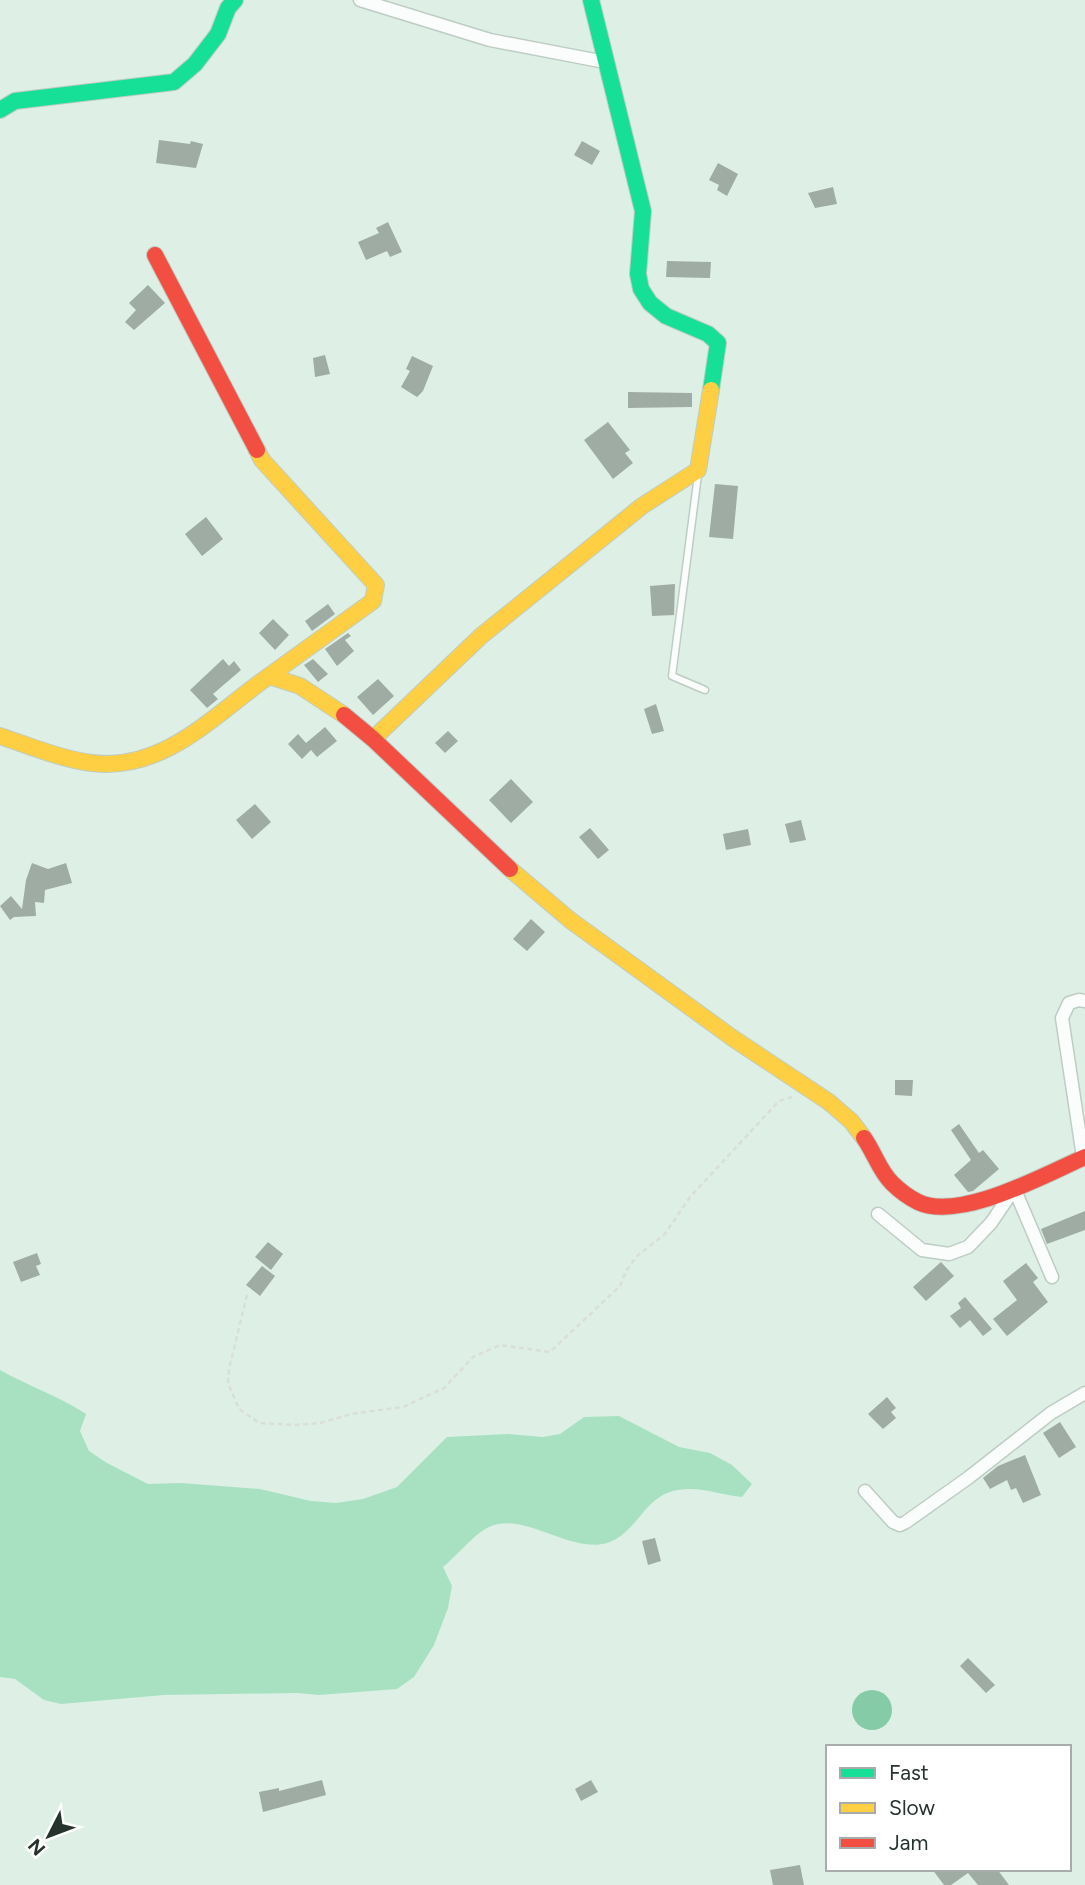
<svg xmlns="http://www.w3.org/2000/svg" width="1085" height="1885" font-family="Figtree,sans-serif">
  <rect width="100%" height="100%" fill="#def0e5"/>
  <path fill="#a7e1c2" d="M0,1370C28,1386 59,1396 86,1414L80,1431L89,1451L107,1463L148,1484L181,1483L260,1489L311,1501L336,1503L363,1499L397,1487L447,1437L508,1434L543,1437L560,1434L584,1417L619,1416L679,1447L710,1453L732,1465L752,1484L742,1497C720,1495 700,1486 678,1490C644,1495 638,1533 607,1543C570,1554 521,1509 487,1528C471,1537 458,1555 443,1567L452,1586L448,1608L434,1645L414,1677L397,1689L319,1695L297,1693L164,1695L61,1704L44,1700L15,1679L0,1677Z"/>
  <circle fill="#86cba8" cx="872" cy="1710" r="20"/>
  <g fill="#9eaca4">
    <path d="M159,140L190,144L191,141L203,144L196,168L156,163Z"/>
    <path d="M582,141L600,151L592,165L574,155Z"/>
    <path d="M718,163L738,174L727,196L717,190L719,185L709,180Z"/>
    <path d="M833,187L837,204L815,208L808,193Z"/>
    <path d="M388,222L402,252L390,257L387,251L366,260L358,242L379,233L376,228Z"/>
    <path d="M667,261L711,262L710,278L666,277Z"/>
    <path d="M148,285L165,303L134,330L125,322L136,310L129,303Z"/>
    <path d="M325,355L330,374L315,377L313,358Z"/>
    <path d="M412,356L433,366L423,391L417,397L401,387L410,371L406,369Z"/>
    <path d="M628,392L692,393V407L628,408Z"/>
    <path d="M608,422L630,450L625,453L633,463L613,479L584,440Z"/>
    <path d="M715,484L738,486L733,539L709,537Z"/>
    <path d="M206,517L223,539L202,556L185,534Z"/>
    <path d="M675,584L674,615L652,616L650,586Z"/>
    <path d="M328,604L335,614L312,631L305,621Z"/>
    <path d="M273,619L289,635L275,650L259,633Z"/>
    <path d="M348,633L351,636L345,640L354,651L337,666L325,649Z"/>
    <path d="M223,659L229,666L234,661L241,670L213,694L218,699L207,708L190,690Z"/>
    <path d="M313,659L328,674L318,682L304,665Z"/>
    <path d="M378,679L394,696L373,715L357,697Z"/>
    <path d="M656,704L664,731L652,734L644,709Z"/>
    <path d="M325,727L337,741L317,757L311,750L302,759L288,744L298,734L306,743Z"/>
    <path d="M448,731L458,741L445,753L435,743Z"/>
    <path d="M511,779L533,802L511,823L489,800Z"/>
    <path d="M255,804L271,822L252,839L236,820Z"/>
    <path d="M801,820L806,840L790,843L785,824Z"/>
    <path d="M590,828L609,850L598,859L579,837Z"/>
    <path d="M748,829L751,845L726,850L723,834Z"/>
    <path d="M32,863L48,869L66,863L72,883L45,890L44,903L35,902L36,916L14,917L10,920L0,906L11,896L22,909L26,880Z"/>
    <path d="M531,919L545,932L527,951L513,939Z"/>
    <path d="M895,1080H913L912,1096L895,1095Z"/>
    <path d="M959,1124L979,1153L983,1150L999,1169L973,1191L968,1192L954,1175L971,1160L951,1130Z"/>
    <path d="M1085,1211V1230L1047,1244L1041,1229Z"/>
    <path d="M268,1242L283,1254L271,1270L255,1257Z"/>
    <path d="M37,1253L41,1264L36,1266L40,1275L21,1282L13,1262Z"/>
    <path d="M941,1262L954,1276L926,1301L913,1287Z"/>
    <path d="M1026,1263L1038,1278L1033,1282L1048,1302L1007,1336L993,1319L1017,1300L1003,1281Z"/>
    <path d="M262,1266L275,1276L260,1296L246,1285Z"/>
    <path d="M965,1297L992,1329L983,1336L970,1320L960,1328L950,1316L961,1308L958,1303Z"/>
    <path d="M887,1397L896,1408L891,1412L896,1418L883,1429L868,1414Z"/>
    <path d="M1060,1422L1076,1447L1059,1458L1043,1433Z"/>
    <path d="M1025,1455L1041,1495L1023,1503L1016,1488L1011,1490L1007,1480L990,1489L983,1478L998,1466Z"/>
    <path d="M655,1538L661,1561L648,1565L642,1541Z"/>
    <path d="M968,1658L995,1685L986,1693L960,1666Z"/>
    <path d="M322,1780L326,1795L263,1812L259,1792L279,1788V1791Z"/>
    <path d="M591,1780L598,1792L581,1801L575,1789Z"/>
    <path d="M800,1865L804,1885H773L770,1870Z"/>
    <path d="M932,1869H997L1009,1885H978L968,1873L951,1885H944Z"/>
  </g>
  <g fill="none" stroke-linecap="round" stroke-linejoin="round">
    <defs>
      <path id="lane" d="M698,475L672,676L705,690"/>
      <g id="street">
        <path d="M360,0L490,40L605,62"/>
        <path d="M1083,1157L1062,1018L1069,1003L1079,1000L1085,1001"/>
        <path d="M1014,1188L1052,1277"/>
        <path d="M878,1214L922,1250L949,1254L968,1247L991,1223L1014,1189"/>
        <path d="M865,1491L893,1522L900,1525L906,1522L968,1478L1051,1413L1085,1393"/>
      </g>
      <g id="fast">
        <path d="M591,0L643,211L638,274L641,289L650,303L666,316L708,334L718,343L711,390"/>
        <path d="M0,110L15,101L174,82L195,64L218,34L228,8L235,0"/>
      </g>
      <g id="slow">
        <path d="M257,450L262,460L376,585L373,601L269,676"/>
        <path d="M0,736C30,746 61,759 92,763C164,772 215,714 269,676L300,686L344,715"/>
        <path d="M373,739L481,636L642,506L698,470L711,390"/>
        <path d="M510,869L570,920L734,1039L829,1102L851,1121L864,1138"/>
      </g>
      <g id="jam">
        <path d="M155,255L257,450"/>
        <path d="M344,715L373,739L510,869"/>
        <path d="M864,1138C874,1152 880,1172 892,1183C899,1190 910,1198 918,1202C960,1222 1046,1174 1085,1157"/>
      </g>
    </defs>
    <use href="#lane" stroke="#beccc4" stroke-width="9"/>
    <use href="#street" stroke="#beccc4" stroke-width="15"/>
    <use href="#fast" stroke="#beccc4" stroke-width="18"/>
    <use href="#slow" stroke="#beccc4" stroke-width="18"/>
    <use href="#jam" stroke="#beccc4" stroke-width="18"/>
    <path stroke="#d9dedb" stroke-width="2.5" stroke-dasharray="5 3.5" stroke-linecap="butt" d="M247,1295L229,1369L228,1383L239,1409L259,1423L294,1425L320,1423L351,1414L403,1407L444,1388L473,1357L500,1345L550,1352L620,1286L626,1271L638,1255L664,1235L690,1197L779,1101L792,1097"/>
    <use href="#lane" stroke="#fafdfb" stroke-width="6"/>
    <use href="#street" stroke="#fafdfb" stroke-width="12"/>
    <use href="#fast" stroke="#16e098" stroke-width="16"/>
    <use href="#slow" stroke="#ffcf43" stroke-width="16"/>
    <use href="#jam" stroke="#f24e42" stroke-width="16"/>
  </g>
  <rect x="826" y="1745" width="245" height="126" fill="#ffffff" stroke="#a8adab" stroke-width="2"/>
  <rect x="840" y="1768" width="35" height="10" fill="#16e098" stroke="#a8adab" stroke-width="2"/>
  <text x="889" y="1780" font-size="21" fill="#26332c">Fast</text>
  <rect x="840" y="1803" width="35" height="10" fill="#ffcf43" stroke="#a8adab" stroke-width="2"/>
  <text x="889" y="1815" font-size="21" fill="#26332c">Slow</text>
  <rect x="840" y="1838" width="35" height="10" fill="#f24e42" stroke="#a8adab" stroke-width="2"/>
  <text x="889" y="1850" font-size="21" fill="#26332c">Jam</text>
  <g transform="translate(49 1836) rotate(228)" stroke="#ffffff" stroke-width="5" paint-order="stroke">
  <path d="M0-5L12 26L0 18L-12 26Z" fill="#26332c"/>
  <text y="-10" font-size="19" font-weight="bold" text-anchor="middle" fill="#26332c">N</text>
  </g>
</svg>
